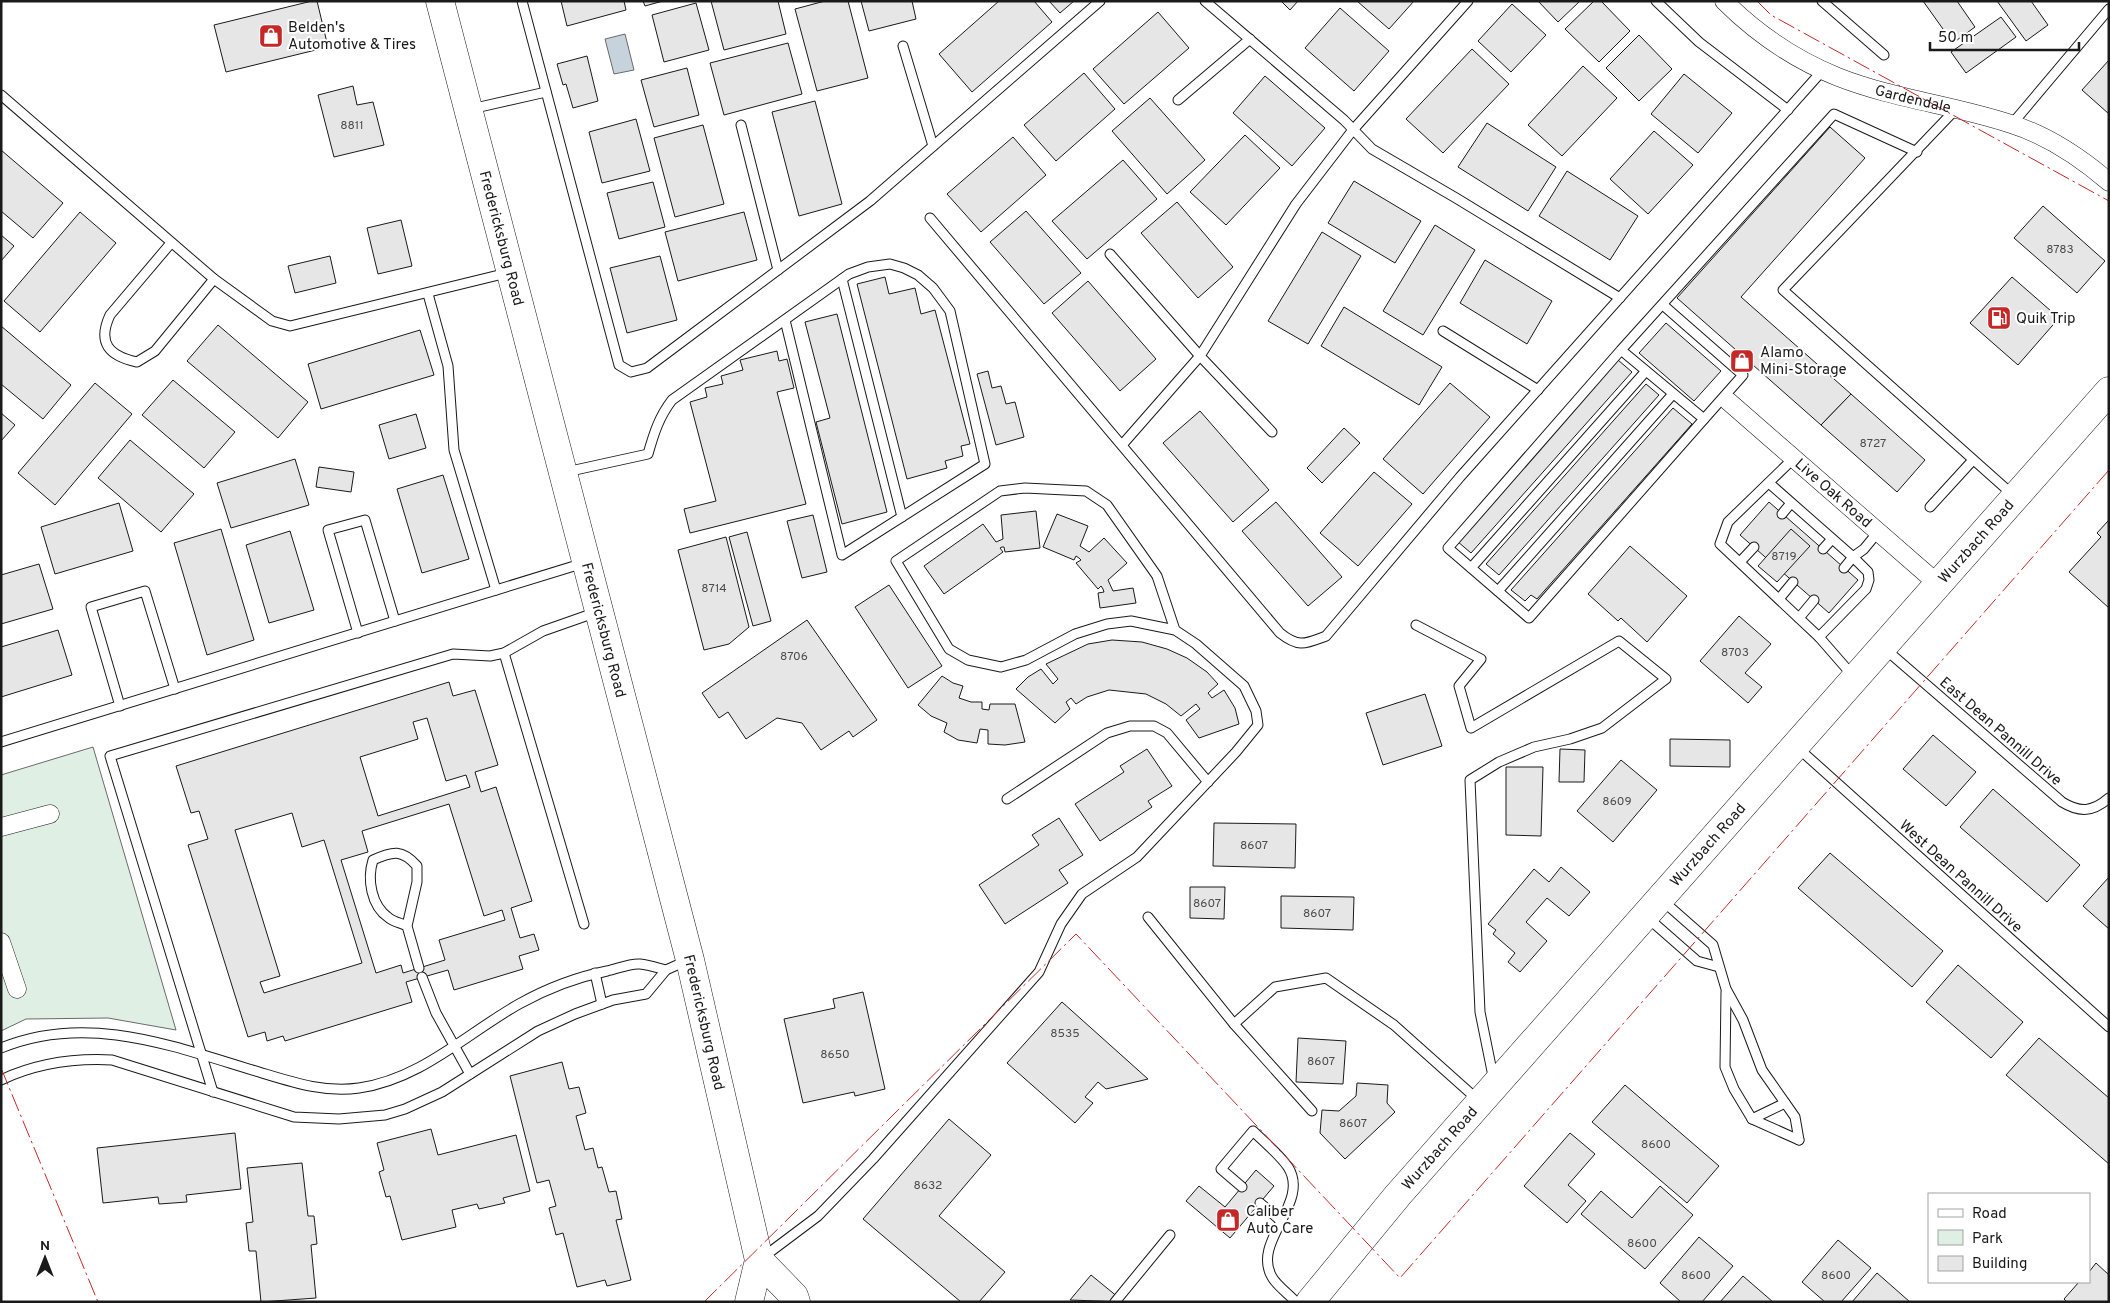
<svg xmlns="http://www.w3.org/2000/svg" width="2110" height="1303" font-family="Overpass,sans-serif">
  <rect width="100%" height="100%" fill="#fff"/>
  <path fill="#e0efe3" stroke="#6a6a6a" d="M93,747L176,1030L108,1018L26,1019L1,1031V775Z"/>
  <path fill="#c6d2dc" stroke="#6a6a6a" d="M625,34L634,70L614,74L605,39Z"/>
  <g fill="#e6e6e6" stroke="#1a1a1a" fill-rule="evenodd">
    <path d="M312,1H317L328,47L226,72L214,25Z"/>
    <path d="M561,1H624L626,10L567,26Z"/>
    <path d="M643,1H663L645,6Z"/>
    <path d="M711,1H778L786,34L724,50Z"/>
    <path d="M825,1H848L868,78L817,91L795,9Z"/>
    <path d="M861,1H912L916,19L869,31Z"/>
    <path d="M999,1H1034L1052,22L972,92L939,54Z"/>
    <path d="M1049,1H1074L1060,13Z"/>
    <path d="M1281,1H1298L1290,10Z"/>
    <path d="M1357,1H1414L1389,29Z"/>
    <path d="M1538,1H1580L1558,22Z"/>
    <path d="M1594,1H1601L1630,31L1599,62L1565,29Z"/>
    <path d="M1923,1H1957L1975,27L1953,43Z"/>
    <path d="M1997,1H2031L2048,25L2026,41Z"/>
    <path d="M696,3L709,50L664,62L652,15Z"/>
    <path d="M1512,4L1546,35L1511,72L1478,41Z"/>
    <path d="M1340,8L1389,51L1354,91L1305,48Z"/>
    <path d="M1158,12L1189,48L1124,104L1093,69Z"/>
    <path d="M2001,17L2016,37L1966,73L1951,52Z"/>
    <path d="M1639,35L1672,69L1639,101L1606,68Z"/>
    <path d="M788,43L802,94L724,115L710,63Z"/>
    <path d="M1472,49L1509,84L1443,153L1406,119Z"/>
    <path d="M587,56L598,101L573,108L566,84L563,85L557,64Z"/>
    <path d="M2109,60V114L2082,90Z"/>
    <path d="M1583,66L1617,98L1562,156L1528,125Z"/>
    <path d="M687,68L699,115L654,127L641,80Z"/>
    <path d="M1084,73L1115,109L1056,161L1024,125Z"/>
    <path d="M1684,74L1732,113L1698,153L1651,114Z"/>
    <path d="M1265,76L1325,128L1292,166L1233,113Z"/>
    <path d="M353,86L357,105L373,102L384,145L334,157L318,95Z"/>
    <path d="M1150,98L1205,160L1167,194L1112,131Z"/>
    <path d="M815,101L842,204L799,216L772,112Z"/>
    <path d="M636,119L650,171L602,183L589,132Z"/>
    <path d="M1487,123L1556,167L1528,211L1458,167Z"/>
    <path d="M703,125L724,204L675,217L654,138Z"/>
    <path d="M1830,127L1865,158L1741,297L1851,394L1821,425L1677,298Z"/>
    <path d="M1654,131L1693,165L1648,214L1610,179Z"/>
    <path d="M1245,135L1280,168L1226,225L1190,192Z"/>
    <path d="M1013,137L1046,175L981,232L947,194Z"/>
    <path d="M1,150L63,203L33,238L1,211Z"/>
    <path d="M1123,160L1157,199L1087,259L1052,221Z"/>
    <path d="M1567,171L1638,216L1610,260L1539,216Z"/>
    <path d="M1354,181L1421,221L1395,263L1328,223Z"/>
    <path d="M653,182L665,227L619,239L607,193Z"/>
    <path d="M1177,202L1233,267L1198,298L1141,233Z"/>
    <path d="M2043,206L2105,261L2077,293L2014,238Z"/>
    <path d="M1026,211L1081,273L1044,304L990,242Z"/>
    <path d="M80,212L116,243L40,332L4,301Z"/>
    <path d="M744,212L757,260L678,281L665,232Z"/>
    <path d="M401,220L412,266L378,274L367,228Z"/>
    <path d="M1435,225L1475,250L1423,335L1383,311Z"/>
    <path d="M1322,232L1361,256L1308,344L1268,321Z"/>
    <path d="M1,235L14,246L1,261Z"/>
    <path d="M330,256L336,283L295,293L288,266Z"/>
    <path d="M660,256L677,320L627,333L610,268Z"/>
    <path d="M1485,260L1552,301L1527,344L1460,303Z"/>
    <path d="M885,277L889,294L915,288L921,314L935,310L970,444L961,446L963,456L945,461L947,468L907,479L857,284Z"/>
    <path d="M2012,277L2059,318L2018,365L1970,323Z"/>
    <path d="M1088,281L1156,359L1120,391L1052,313Z"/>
    <path d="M1344,307L1442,367L1419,405L1321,346Z"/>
    <path d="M837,314L887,512L842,524L816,422L830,418L805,322Z"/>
    <path d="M1666,323L1721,371L1694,401L1639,353Z"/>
    <path d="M218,325L308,402L278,438L187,361Z"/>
    <path d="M1,326L71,385L43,419L1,384Z"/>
    <path d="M420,330L434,375L321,409L308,364Z"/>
    <path d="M777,351L779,361L787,359L794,388L777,392L806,504L690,533L684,509L716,501L690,402L707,397L705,388L723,384L721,376L743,370L740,360Z"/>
    <path d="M1618,360L1632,372L1471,553L1457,541Z"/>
    <path d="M988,371L992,388L1001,386L1006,404L1015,402L1024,437L996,445L977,374Z"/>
    <path d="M173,380L235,432L204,468L142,415Z"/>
    <path d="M95,383L132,414L55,505L18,473Z"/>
    <path d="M1450,383L1490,417L1423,494L1383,459Z"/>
    <path d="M1646,384L1659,395L1499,575L1486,564Z"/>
    <path d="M1851,394L1925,460L1897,492L1821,425Z"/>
    <path d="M1673,408L1692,424L1537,599L1531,595L1525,601L1511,590Z"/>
    <path d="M1200,411L1269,490L1233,522L1163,443Z"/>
    <path d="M1,413L15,425L1,441Z"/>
    <path d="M416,414L426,448L389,459L379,425Z"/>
    <path d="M1344,428L1360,443L1322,483L1307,468Z"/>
    <path d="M130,440L194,494L161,532L98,478Z"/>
    <path d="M295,459L309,505L231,528L217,483Z"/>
    <path d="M319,467L354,472L351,492L316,487Z"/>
    <path d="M1374,472L1412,504L1358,566L1320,533Z"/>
    <path d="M443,475L469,559L422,573L397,489Z"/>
    <path d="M1276,502L1342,577L1308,606L1242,531Z"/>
    <path d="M1769,502L1858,580L1829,613L1740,535Z"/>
    <path d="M119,503L133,551L55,574L41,527Z"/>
    <path d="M1036,511L1040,548L1005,552L1004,547H1002L1000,548L1003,552L944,594L924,566L983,524L996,542L1003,539L1001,515Z"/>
    <path d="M1057,514L1088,526L1080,546L1089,552L1104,538L1127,563L1108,580L1113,591L1133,588L1136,603L1100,608L1098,593L1104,592L1103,589L1101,586L1098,589L1076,563L1081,560L1079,558L1076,556L1074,560L1043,547Z"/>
    <path d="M813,515L827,572L802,578L787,521Z"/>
    <path d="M2108,521L2109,522V608L2069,572L2101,537L2097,533Z"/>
    <path d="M221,529L254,640L207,655L174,543Z"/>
    <path d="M1791,529L1810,546L1777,582L1758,566Z"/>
    <path d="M290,531L314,610L269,623L246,545Z"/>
    <path d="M747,532L771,621L753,626L729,537Z"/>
    <path d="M726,537L749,627L729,644L704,650L678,550Z"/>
    <path d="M1630,546L1687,596L1647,642L1621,618L1618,621L1588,594Z"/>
    <path d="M39,564L53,609L1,624V575Z"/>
    <path d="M889,585L942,666L908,688L855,607Z"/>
    <path d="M1739,616L1771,644L1745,673L1762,687L1748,703L1700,661Z"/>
    <path d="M807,620L877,720L853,737L849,731L821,750L802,723L777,718L746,739L728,712L719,718L702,693Z"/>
    <path d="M58,630L72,675L1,697V647Z"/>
    <path d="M1112,640L1142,642L1167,649L1187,658L1207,672L1218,684L1208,693L1212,698L1224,690L1235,708L1239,724L1199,738L1186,720L1200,709L1196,704L1181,716L1166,704L1146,694L1109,690L1087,697L1076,704L1071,698L1066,702L1070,709L1055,723L1016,689L1028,677L1041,669L1053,684L1058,679L1046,664L1088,644Z"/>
    <path d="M942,676L953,683L963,686L959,698L971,702H982V709L989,710L990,704H1015L1025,742L1005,745L988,744V730L980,729L977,743L958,740L944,732L947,723L931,716L918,705Z"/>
    <path d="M449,682L453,696L475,690L498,765L475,772L481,792L496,787L532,901L511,908L520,938L534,934L539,950L519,956L523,969L454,990L448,970L406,982L412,1002L285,1041L283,1036L267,1041L265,1032L248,1037L188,845L208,839L199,811L191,813L176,766ZM427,718L446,781L466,775L470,787L378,816L360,757L418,739L413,722ZM449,804L484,916L502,910L505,920L439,940L445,960L403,973L401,965L376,973L341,860L368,852L362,831ZM292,813L302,847L324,840L362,963L264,993L260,982L280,976L235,830Z"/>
    <path d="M1425,694L1442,746L1383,765L1366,713Z"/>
    <path d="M1933,735L1976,772L1946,806L1903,769Z"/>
    <path d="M1670,739L1730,740V767L1670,766Z"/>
    <path d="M1147,749L1172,786L1148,801L1152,807L1100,841L1075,804L1124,772L1120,766Z"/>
    <path d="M1560,749L1585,750L1584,782H1559Z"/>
    <path d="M1621,760L1657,790L1613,842L1577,811Z"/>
    <path d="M1506,767H1543L1541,836L1506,835Z"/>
    <path d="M1993,789L2080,865L2047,902L1960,827Z"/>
    <path d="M1059,818L1083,855L1059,870L1068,883L1005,924L979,885L1039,845L1032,835Z"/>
    <path d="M1214,823L1296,824L1295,868L1213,866Z"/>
    <path d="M1830,853L1943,951L1912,987L1798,888Z"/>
    <path d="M1561,867L1590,892L1569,916L1547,898L1526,922L1547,941L1520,972L1508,962L1515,953L1493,934L1496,930L1488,924L1534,869L1549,882Z"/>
    <path d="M2109,877V929L2083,906Z"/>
    <path d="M1190,887H1225L1224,919L1190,918Z"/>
    <path d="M1281,896L1354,897L1353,930L1281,928Z"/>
    <path d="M1958,965L2023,1022L1991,1058L1926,1002Z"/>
    <path d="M863,992L885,1089L855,1096L854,1092L803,1103L784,1019L835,1008L833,999Z"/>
    <path d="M1062,1002L1148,1079L1106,1089L1098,1082L1085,1097L1093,1103L1075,1123L1007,1063Z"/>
    <path d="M1298,1038L1346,1041L1343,1084L1296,1082Z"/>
    <path d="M2039,1038L2109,1098V1164L2006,1075Z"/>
    <path d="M562,1062L569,1089L579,1087L586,1113L576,1116L585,1150L593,1148L598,1168L602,1167L609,1192L616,1191L622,1219L616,1220L631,1280L607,1286L605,1280L577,1287L563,1233L556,1235L549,1208L556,1206L549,1180L537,1183L510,1076Z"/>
    <path d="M1357,1083L1388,1085L1387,1103L1395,1112L1345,1159L1320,1133L1322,1110L1339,1111L1356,1096Z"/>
    <path d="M1625,1085L1719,1166L1687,1203L1592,1122Z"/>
    <path d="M949,1119L991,1155L939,1216L1005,1272L979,1302H961L863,1219Z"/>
    <path d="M431,1129L438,1155L516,1135L530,1191L503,1198L505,1203L479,1209L477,1204L452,1210L456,1227L402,1240L390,1196L386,1197L379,1172L384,1170L377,1143Z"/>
    <path d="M235,1133L241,1189L186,1195L187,1202L159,1204L158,1197L103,1203L97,1148Z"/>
    <path d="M1570,1133L1595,1154L1568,1185L1586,1201L1567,1223L1524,1186Z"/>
    <path d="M302,1163L308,1216H314L317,1244L311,1245L316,1298L261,1302L256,1251H249L246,1223L253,1222L247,1168Z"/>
    <path d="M1256,1170L1274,1186L1230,1238L1186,1201L1199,1186L1225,1207Z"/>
    <path d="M1660,1186L1693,1215L1645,1269L1581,1214L1601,1191L1632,1218Z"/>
    <path d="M1699,1237L1733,1266L1702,1302H1681L1660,1283Z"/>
    <path d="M1838,1240L1871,1268L1841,1302H1825L1802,1282Z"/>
    <path d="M2096,1263L2109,1275V1302H2067L2064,1299L2079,1282H2089V1272Z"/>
    <path d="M1877,1273L1910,1302H1852Z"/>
    <path d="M1091,1275L1124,1302L1070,1300Z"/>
    <path d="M1743,1276L1773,1302H1720Z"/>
  </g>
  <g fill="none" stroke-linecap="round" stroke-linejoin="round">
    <defs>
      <g id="service">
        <path d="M522,1L619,365L631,372L647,368L870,201L1100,1"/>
        <path d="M1205,1L1344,120L1372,149L1456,198L1620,298"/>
        <path d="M1656,1L1699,42L1788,110"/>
        <path d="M1822,1L1884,55"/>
        <path d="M903,46L933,146"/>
        <path d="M1,95L214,279L272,321L290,326L507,273"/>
        <path d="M1178,100L1250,39"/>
        <path d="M471,109L546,92"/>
        <path d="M1955,110L1783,290L2013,495"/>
        <path d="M2012,124L2109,9"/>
        <path d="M741,125L778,270"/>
        <path d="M930,218L1280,633C1299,648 1305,644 1326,636L1460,477L1823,70"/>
        <path d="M171,243L110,315C97,343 109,356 137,362L155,351L214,279"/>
        <path d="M1110,254L1200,356L1272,432"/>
        <path d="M842,279L902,517"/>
        <path d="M428,294L448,366L454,450L496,590"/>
        <path d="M1663,305L1743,375L1704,419"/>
        <path d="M1443,331L1538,390"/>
        <path d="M1621,350L1448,548L1529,618L1704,419L1621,350L1834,114L1917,152"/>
        <path d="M1122,445L1200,356L1296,204L1352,131L1468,1"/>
        <path d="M1794,458L1728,522L1720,544L1819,637L1853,676"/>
        <path d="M566,472L648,454C654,433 659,417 672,400L849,274L868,267L890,264L904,268L918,275L933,288L950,311L985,464L842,555L785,320"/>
        <path d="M1769,483L1853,557L1864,549L1878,532"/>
        <path d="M1930,507L1973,460"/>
        <path d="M1782,514L1791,503"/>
        <path d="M1823,549L1832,539"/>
        <path d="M1740,562L1754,547"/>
        <path d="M1471,568L1646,371"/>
        <path d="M1498,591L1673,394"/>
        <path d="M1779,599L1793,582"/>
        <path d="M1799,618L1814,600"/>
        <path d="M1416,625L1481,659L1459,686L1471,728L1619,641L1666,679L1602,728L1570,739L1534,747L1499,762L1470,780L1480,1012L1494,1081"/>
        <path d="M358,633L328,530L365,520L395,621"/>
        <path d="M1819,637L1866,589L1869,580L1868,572L1853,557L1844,568"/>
        <path d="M1884,648L2062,802C2080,813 2093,812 2109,798"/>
        <path d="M504,653L584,924"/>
        <path d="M120,706L91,607L145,591L175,689"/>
        <path d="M1,742L584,563"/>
        <path d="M1798,748L2109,1027"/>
        <path d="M1007,799L1107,733L1130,726H1154L1167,733L1208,782"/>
        <path d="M1663,901L1713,945L1726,989L1743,1020L1762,1070L1795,1117L1799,1140"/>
        <path d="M1148,917L1234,1024L1275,987L1326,978L1394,1025L1478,1100"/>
        <path d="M1648,918L1697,961L1719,967"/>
        <path d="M407,926C401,923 394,922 389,918C371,906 367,879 373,860C393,851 402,849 417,866V882L407,926L419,968"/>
        <path d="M595,973L602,1004"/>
        <path d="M422,977L436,1013L470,1074"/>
        <path d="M1726,992L1725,1067L1734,1089L1752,1119L1799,1140"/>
        <path d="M1234,1024L1312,1111"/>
        <path d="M1,1048C88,1012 175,1047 259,1072C292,1082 324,1093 359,1088C421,1079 466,1034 519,1004C546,989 577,977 607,971C617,969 630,963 640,964C649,965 658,968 666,970"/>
        <path d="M1,1080C37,1063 73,1058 112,1060L294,1117L339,1119L385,1115L405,1109L442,1092L538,1031L575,1014L613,1000L646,994L666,970L688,960"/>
        <path d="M213,1092L110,756L453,654L490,656L504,653L543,631L597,612"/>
        <path d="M1752,1119L1785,1103"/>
        <path d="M1242,1187L1221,1169L1253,1131C1264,1142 1279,1154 1288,1167C1311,1203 1251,1241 1272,1277C1277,1286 1289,1294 1296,1302"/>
        <path d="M1260,1203L1281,1221"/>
        <path d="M762,1258L818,1216L873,1159L1039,972L1061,924L1082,894L1137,857L1236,752L1258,725L1256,711L1244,686L1196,644L1175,630L1131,621L1107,624L1075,634L1026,660L1001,667L968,660L949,649L896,561L1000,491L1025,488L1086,491L1107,505L1157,576L1175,630"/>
        <path d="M1115,1302L1170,1235"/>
      </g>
      <g id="minor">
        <path id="s1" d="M1724,1C1756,33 1796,60 1838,77C1894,99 1954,105 2011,124C2046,135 2081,158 2109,182"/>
        <path id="s2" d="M1728,401L1938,584"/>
        <path d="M1,827L50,814"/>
        <path d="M1,942L17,989"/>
      </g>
      <g id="primary">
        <path id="s3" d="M440,1L690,960L759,1260L749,1302"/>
        <path d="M759,1260L794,1296L796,1302"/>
        <path id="s4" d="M1310,1302L1398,1195L2109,391"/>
      </g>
    </defs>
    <use href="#service" stroke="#1a1a1a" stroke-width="11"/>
    <use href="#minor" stroke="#1a1a1a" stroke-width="19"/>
    <use href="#primary" stroke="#1a1a1a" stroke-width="29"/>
    <use href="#service" stroke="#fff" stroke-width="9"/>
    <use href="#minor" stroke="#fff" stroke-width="18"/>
    <use href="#primary" stroke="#fff" stroke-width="28"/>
    <g stroke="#c62828" stroke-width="1" stroke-dasharray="18 4 2.5 4" stroke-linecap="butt">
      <path d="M1757,1L1771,15L2109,201"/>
      <path d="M1,1068L98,1302"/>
      <path d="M704,1302L1076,934L1400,1278L2109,470"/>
    </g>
  </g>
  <defs>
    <symbol id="shop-square" viewBox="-11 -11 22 22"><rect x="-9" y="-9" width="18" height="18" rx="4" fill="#c62828" stroke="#fff"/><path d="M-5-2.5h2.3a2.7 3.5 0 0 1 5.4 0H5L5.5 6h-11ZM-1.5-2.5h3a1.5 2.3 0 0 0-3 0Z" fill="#fff"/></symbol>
    <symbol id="fuel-square" viewBox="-11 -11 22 22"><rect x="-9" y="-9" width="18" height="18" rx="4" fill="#c62828" stroke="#fff"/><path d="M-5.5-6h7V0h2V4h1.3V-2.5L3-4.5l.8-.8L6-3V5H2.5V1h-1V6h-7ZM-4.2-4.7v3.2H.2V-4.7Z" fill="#fff"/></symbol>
  </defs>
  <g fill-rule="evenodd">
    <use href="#shop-square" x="257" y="22" width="28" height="28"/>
    <use href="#fuel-square" x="1985" y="304" width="28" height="28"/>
    <use href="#shop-square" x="1728" y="347" width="28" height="28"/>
    <use href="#shop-square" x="1214" y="1206" width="28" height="28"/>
  </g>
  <g text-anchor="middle" stroke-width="4" stroke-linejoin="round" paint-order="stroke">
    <g font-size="12" fill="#4d4d4d">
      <text x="352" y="129">8811</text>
      <text x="2060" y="253">8783</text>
      <text x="1873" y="447">8727</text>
      <text x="1784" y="560">8719</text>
      <text x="714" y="592">8714</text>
      <text x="1735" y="656">8703</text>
      <text x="794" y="660">8706</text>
      <text x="1617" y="805">8609</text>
      <text x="1254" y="849">8607</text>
      <text x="1207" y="907">8607</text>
      <text x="1317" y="917">8607</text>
      <text x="1065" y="1037">8535</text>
      <text x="835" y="1058">8650</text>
      <text x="1321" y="1065">8607</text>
      <text x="1353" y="1127">8607</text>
      <text x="1656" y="1148">8600</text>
      <text x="928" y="1189">8632</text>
      <text x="1642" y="1247">8600</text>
      <text x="1696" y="1279">8600</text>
      <text x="1836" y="1279">8600</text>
    </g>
    <g font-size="15" fill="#1a1a1a" stroke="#fff" text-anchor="start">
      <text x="288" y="32">Belden's<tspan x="288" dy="17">Automotive &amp; Tires</tspan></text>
      <text x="2016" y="323">Quik Trip</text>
      <text x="1760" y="357">Alamo<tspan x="1760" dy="17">Mini-Storage</tspan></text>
      <text x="1246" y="1216">Caliber<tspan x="1246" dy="17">Auto Care</tspan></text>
    </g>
    <g font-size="15" fill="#1a1a1a" stroke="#fff">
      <text dy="5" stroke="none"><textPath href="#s1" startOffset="216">Gardendale</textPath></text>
      <text dy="5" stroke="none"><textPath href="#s3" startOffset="245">Fredericksburg Road</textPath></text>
      <text dy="5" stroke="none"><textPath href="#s2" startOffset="140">Live Oak Road</textPath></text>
      <text dy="5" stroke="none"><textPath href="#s4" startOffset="1011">Wurzbach Road</textPath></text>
      <text dy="5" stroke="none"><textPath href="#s3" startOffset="650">Fredericksburg Road</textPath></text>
      <text transform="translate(2001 731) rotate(41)" y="5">East Dean Pannill Drive</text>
      <text dy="5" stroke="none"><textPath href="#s4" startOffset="606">Wurzbach Road</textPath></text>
      <text transform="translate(1961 876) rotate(42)" y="5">West Dean Pannill Drive</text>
      <text dy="5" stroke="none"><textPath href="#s3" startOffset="1055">Fredericksburg Road</textPath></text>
      <text dy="5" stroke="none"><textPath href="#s4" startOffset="201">Wurzbach Road</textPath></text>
    </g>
  </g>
  <rect width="2110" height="1303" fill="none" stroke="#1a1a1a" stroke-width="5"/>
  <rect x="1928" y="1193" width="162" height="90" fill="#ffffff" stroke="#a3a3a3"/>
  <rect x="1938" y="1209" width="25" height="8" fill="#ffffff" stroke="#a3a3a3"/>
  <text x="1972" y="1218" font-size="15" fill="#1a1a1a">Road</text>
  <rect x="1938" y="1230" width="25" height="15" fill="#e0efe3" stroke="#a3a3a3"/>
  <text x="1972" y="1243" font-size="15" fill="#1a1a1a">Park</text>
  <rect x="1938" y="1256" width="25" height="15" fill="#e6e6e6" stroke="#a3a3a3"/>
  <text x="1972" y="1268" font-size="15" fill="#1a1a1a">Building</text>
  <g transform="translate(45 1258)" stroke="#ffffff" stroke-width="4" paint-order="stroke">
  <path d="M0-4L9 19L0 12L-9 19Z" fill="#1a1a1a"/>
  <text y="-8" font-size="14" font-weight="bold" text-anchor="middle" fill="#1a1a1a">N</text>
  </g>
  <path d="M1930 42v8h149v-8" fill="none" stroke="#1a1a1a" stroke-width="2.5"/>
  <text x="1938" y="42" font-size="15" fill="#1a1a1a" stroke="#ffffff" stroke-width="4" paint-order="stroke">50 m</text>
</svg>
